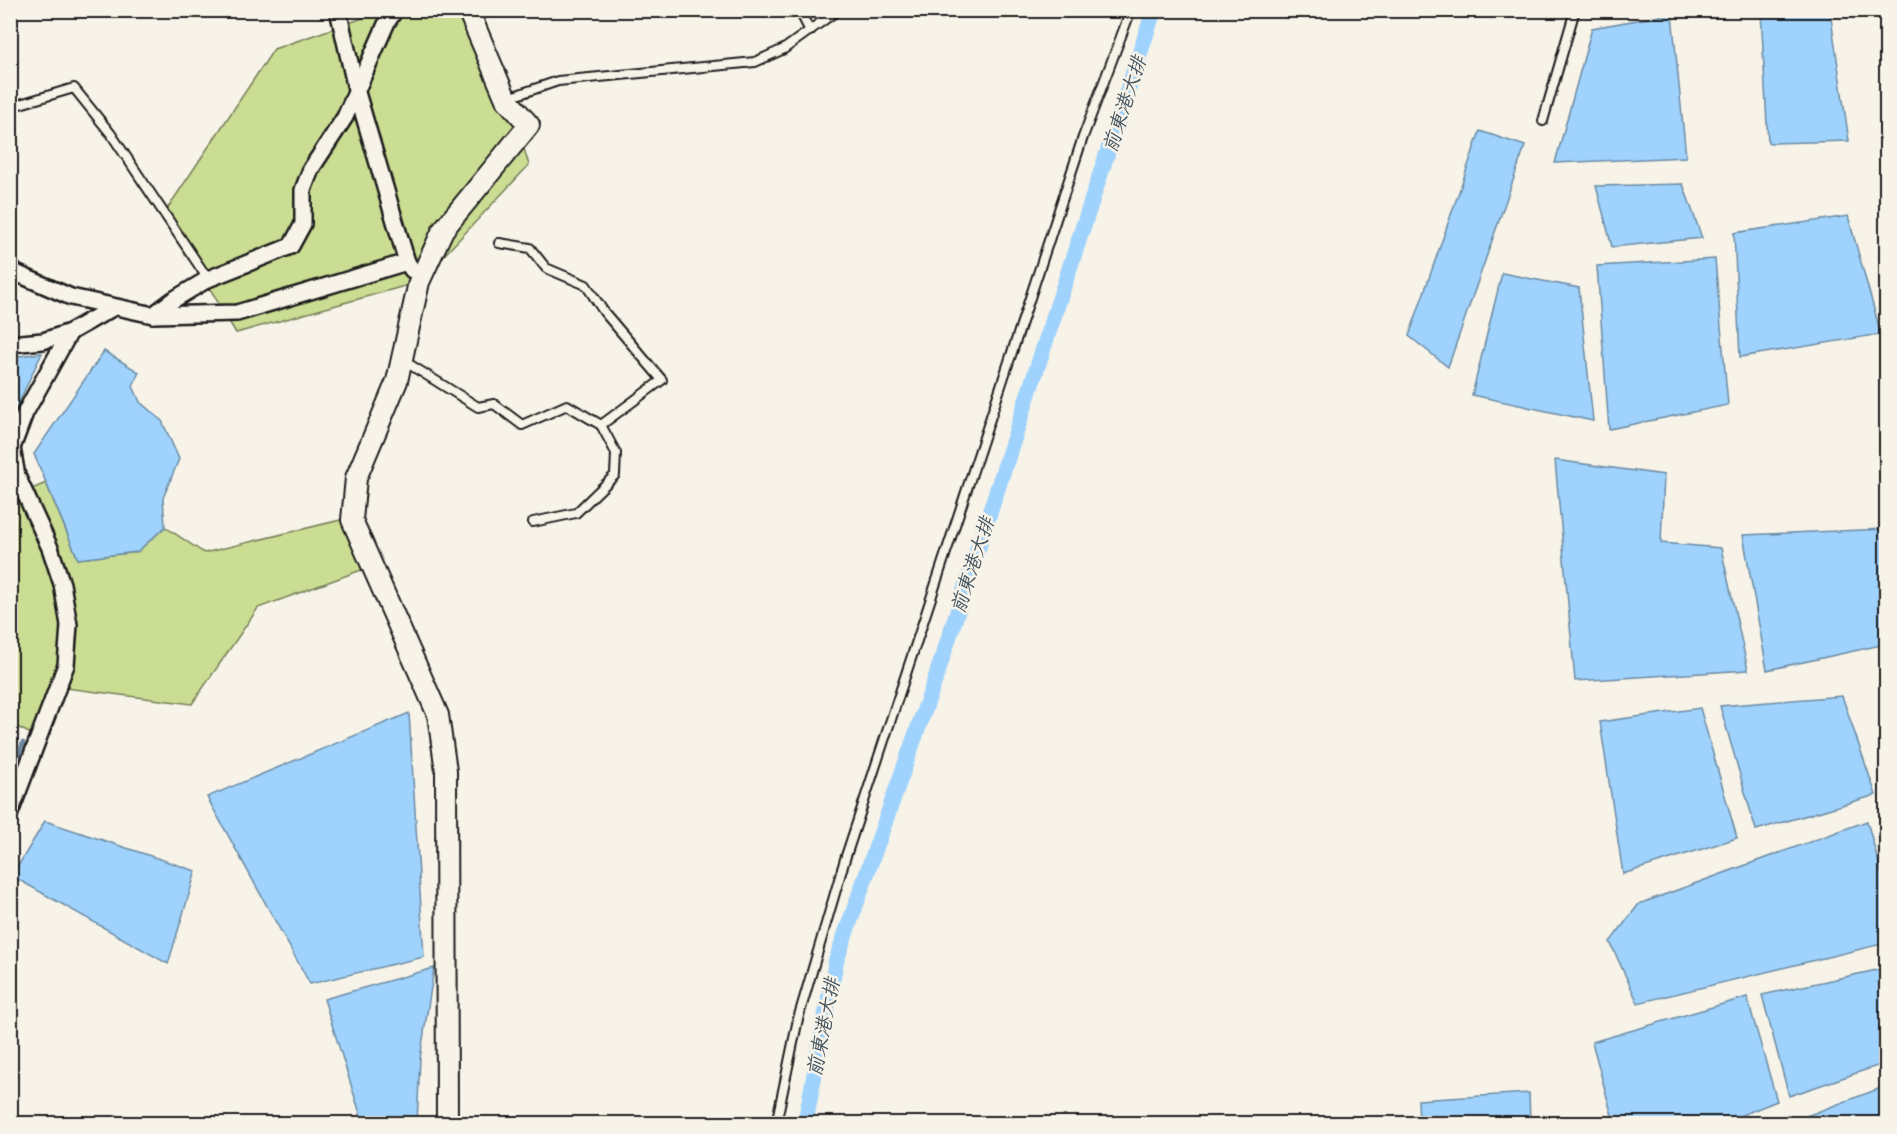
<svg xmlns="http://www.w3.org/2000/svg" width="1897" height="1134" font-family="'Gochi Hand','LXGW WenKai TC',sans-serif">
  <rect width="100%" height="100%" fill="#f7f3e8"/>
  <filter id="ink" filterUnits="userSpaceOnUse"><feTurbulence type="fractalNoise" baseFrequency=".0167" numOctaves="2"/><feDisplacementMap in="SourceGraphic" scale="12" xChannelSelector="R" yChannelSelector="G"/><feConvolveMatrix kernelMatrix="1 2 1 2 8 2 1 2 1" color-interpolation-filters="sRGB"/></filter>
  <g filter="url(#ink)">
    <g fill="#cadd92" stroke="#737c57" stroke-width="1.5">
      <path d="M383,11H464L519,133L529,165L419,282L236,333L165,212L274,49Z"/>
      <path d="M46,483L78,559L137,552L165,527L204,553L353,517L364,569L258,608L192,704L58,687L39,738L11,724L10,494L25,492Z"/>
    </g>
    <g fill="#9fd3fd" stroke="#6b8aa3" stroke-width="1.5">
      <path d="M1761,11H1830L1849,141L1768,143Z"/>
      <path d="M1672,14L1686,157L1555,163L1592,28Z"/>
      <path d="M1480,131L1525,146L1448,367L1409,336Z"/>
      <path d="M1683,184L1702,238L1612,247L1596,186Z"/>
      <path d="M1848,216L1881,334L1740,357L1734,233Z"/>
      <path d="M1715,259L1728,405L1609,429L1597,266Z"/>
      <path d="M1502,273L1579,288L1593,421L1472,395Z"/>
      <path d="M104,351L139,372L133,386L140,402L162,421L179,459L163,498L165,527L137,552L78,559L34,454Z"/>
      <path d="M42,353L11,419V357Z"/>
      <path d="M1555,460L1664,475L1661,543L1721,548L1748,670L1575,681Z"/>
      <path d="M1886,529V644L1767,670L1743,535Z"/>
      <path d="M1842,696L1876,795L1756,830L1720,706Z"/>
      <path d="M1700,708L1737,838L1623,874L1600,722Z"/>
      <path d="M409,713L424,957L310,984L207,797Z"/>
      <path d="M45,821L196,871L168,964L12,876Z"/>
      <path d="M1867,821L1886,889V943L1638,1003L1610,942L1639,904Z"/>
      <path d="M434,968L420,1059L417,1123H363L324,999Z"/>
      <path d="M1886,968V1063L1789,1096L1762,995Z"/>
      <path d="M1747,997L1777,1101L1722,1123H1614L1592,1042Z"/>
      <path d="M1886,1086V1123H1802L1801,1118Z"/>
      <path d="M1529,1093L1530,1123H1419L1418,1100Z"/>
    </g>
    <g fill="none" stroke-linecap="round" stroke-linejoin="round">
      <path stroke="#6b8aa3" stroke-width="5" d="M10,780L23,743"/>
      <path stroke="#9fd3fd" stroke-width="16" d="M805,1124L836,961L935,680L1154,10"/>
      <defs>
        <g id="service">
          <path d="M799,10L810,31"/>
          <path d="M508,98L558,81L755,62L784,49L838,10"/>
          <path d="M10,107L74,88L111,134L208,279"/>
          <path d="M1543,121L1575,10"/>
          <path d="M499,243L530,248L546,268L586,285L604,312L662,380L601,425L616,453L615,475L576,513L533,522"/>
          <path d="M404,361L478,407L494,404L522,425L567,405L601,425"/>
          <path d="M776,1124L798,1019L845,859L1083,137L1131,10"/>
        </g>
        <g id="minor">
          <path d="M338,10L356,89L407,262L412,270"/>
          <path d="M10,267L16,273L71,297L153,315L237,313L407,262"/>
          <path d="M153,315L173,300L208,279L291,246L303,224V190L311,169L345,117L387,22L395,10"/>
          <path d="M10,344L43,341L70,332L114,307"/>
          <path d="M10,813L66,665L69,625L62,584L50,548L17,476L12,448L25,413L70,332"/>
        </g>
        <path id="secondary" d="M447,1124L446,771L438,715L352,520L356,478L397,381L419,282L443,230L529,125L506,99L468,10"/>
      </defs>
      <use href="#service" stroke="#1c1c1c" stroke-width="12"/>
      <use href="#minor" stroke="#1c1c1c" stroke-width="20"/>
      <use href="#secondary" stroke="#1c1c1c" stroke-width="24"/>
      <use href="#service" stroke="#f7f3e8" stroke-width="8"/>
      <use href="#minor" stroke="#f7f3e8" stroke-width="15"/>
      <use href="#secondary" stroke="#f7f3e8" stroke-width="20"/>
    </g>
  </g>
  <g text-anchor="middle" stroke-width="5" stroke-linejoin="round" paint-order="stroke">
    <g font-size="20" font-style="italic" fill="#435360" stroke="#f7f3e8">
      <text transform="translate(1124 104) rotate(-72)" y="7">前東港大排</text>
      <text transform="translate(972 565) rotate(-72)" y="7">前東港大排</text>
      <text transform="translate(823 1027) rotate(-79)" y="7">前東港大排</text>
    </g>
  </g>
  <rect width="1897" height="1134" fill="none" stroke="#f7f3e8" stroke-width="36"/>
  <rect x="18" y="18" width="1861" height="1098" fill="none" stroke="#1c1c1c" stroke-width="2" filter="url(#ink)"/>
</svg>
